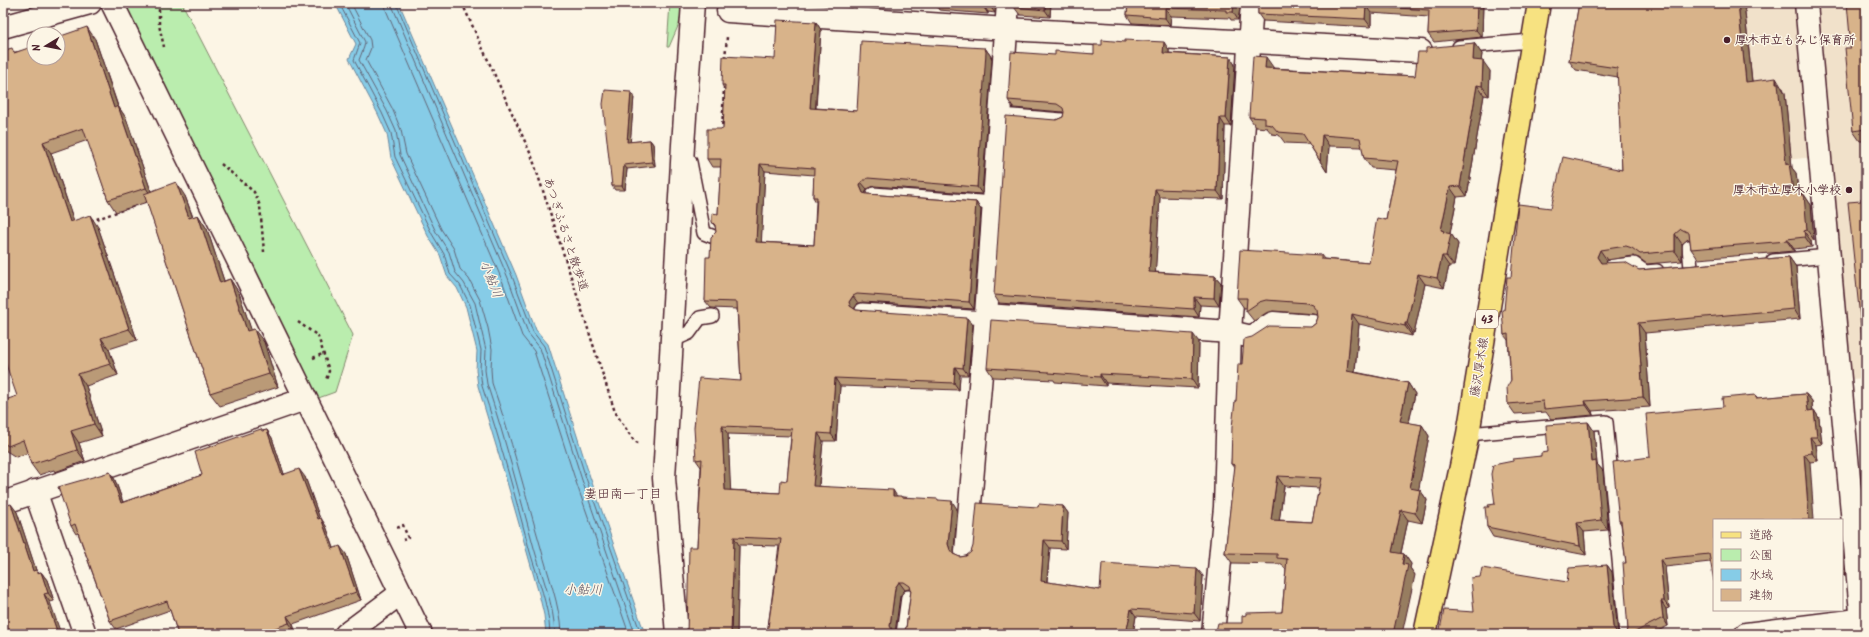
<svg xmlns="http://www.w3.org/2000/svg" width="1869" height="637" font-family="Kalam,'Klee One',sans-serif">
  <rect width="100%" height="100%" fill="#fcf5e5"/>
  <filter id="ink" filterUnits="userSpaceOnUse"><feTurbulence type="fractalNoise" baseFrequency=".025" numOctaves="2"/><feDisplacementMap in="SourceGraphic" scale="8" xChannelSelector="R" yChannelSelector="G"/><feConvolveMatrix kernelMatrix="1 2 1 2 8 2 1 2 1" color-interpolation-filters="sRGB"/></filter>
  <g filter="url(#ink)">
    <g fill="#f1e1ca">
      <path d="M1695,3H1798L1813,157L1704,169Z"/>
      <path d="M1815,3H1866V378L1851,379Z"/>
    </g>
    <g fill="#baedae" stroke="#82866c">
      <path d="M121,3H182L353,335L335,392L313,400Z"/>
      <path d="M670,3H683L679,24L669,47H667Z"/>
    </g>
    <path fill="#86cce7" stroke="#6e879c" d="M335,3H399L516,275L536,330L548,344L590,477L645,634H546L544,615L539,594L507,482L478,386L476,370L477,351L466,307L457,288L447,276L440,255L428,236L391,158L387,134L378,114L349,59L356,44Z"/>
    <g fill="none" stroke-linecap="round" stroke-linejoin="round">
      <g stroke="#626476" stroke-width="1">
        <path d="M339,3L360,43L354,60L382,113L391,133L395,157L432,234L444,254L450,274L460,285L470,305L481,350L480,370L482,386C500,440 515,496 530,552C538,579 549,606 550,634"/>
        <path d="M345,3L365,42L364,47L359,60L387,111L396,131L400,155L436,232L449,252L455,272L464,283L475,303L486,350L485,370L487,384C505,438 519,493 534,548C542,577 554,604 555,634"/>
        <path d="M351,3L370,40L371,48L366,60L392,108L401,130L406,154L441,229L454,249L460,269L469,279L480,300L488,328L492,349L491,369L492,383C511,437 525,493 541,548C548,576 560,604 561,634"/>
        <path d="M385,3L386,10L502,280L522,336L534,351L576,482L629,634"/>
        <path d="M391,3L508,278L528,333L540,348L582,480L635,634"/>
        <path d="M396,3L512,276L533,332L544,346L586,478L641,634"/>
      </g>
      <defs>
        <g id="service">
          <path d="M1459,47L1532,41"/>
          <path d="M1000,115L1062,120"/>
          <path d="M687,158L690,162L704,233L714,237"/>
          <path d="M873,194L994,203"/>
          <path d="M1689,247L1691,268"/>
          <path d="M1773,261L1829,256"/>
          <path d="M1612,266L1634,264L1645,272L1657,271"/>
          <path d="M862,310L986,318"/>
          <path d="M671,341L689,333L700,318L712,316"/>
          <path d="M1468,434L1606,422L1626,634"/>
          <path d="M903,634L908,597"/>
        </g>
        <g id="minor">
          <path d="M112,3L421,634"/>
          <path d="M1806,3L1863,634"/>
          <path d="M728,11L1007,29L1421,51"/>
          <path d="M3,27L90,3"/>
          <path d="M986,315L1230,332L1252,337L1273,323L1313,326"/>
          <path d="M35,491L85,634"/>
          <path d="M3,503L305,399"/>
          <path d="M966,552L986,315L1008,3"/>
          <path d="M346,634L401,593"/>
          <path d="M677,634L664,478L683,145L693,3"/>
          <path d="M1213,634L1225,507L1230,332L1252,3"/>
        </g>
        <path id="tertiary" d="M1746,634L1866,619"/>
        <path id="primary" d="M1425,634L1468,434L1539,3"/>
      </defs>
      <use href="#service" stroke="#4a1f2b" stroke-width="16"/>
      <use href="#minor" stroke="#4a1f2b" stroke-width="25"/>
      <use href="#tertiary" stroke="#4a1f2b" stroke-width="25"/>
      <use href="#primary" stroke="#4a1f2b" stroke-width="25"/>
      <g stroke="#4a1f2b" stroke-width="2.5" stroke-dasharray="3 3" stroke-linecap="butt">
        <path d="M159,3V25L164,47"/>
        <path d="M462,3L532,157L615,412L634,441L640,444"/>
        <path d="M725,58L727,37"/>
        <path d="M722,131L724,87"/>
        <path d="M221,164L254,192L260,206L264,252"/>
        <path d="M91,221L137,205"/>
        <path d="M298,322L318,336L329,371L326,380"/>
        <path d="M313,358L324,353"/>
        <path d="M397,528L403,525L408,538L403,540"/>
      </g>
      <use href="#service" stroke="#fcf5e5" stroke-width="13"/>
      <use href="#minor" stroke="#fcf5e5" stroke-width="22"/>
      <use href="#tertiary" stroke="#fcf5e5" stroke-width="22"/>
      <use href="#primary" stroke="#f7e281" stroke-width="22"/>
    </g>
    <g fill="#ba9a77" stroke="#4a1f2b" fill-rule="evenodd">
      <path d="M798,3H853V7Z"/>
      <path d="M935,3H996L995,13L988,12V14L939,10Z"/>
      <path d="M1051,3L1050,17L1020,15L1014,7Z"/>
      <path d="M1128,3H1241L1238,20H1231L1230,18L1171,16L1170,25L1132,23L1127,15Z"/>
      <path d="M1258,3H1483L1482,37L1434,42L1428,34L1429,17L1371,13V27L1263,21L1258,14Z"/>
      <path d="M1579,3H1744L1752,81L1783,88L1785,93L1792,168L1796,173L1798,190H1801L1811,205L1814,240L1811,241L1812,247L1794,249V251L1698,259L1691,249L1690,240L1688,239L1682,244V261L1647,264L1639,258L1633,256L1607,260L1606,263L1639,270L1789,257L1796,267L1800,319L1645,333L1650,407L1592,411L1593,415L1551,419L1546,412L1515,414L1508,404L1511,380L1508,340L1504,335V310L1511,277L1551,208L1622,170L1618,77L1576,70L1569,61Z"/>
      <path d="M1866,3V141H1860L1853,131L1851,48Z"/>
      <path d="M816,22L821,30L816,108L857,111L985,48L990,55L992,59L982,194L874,186L867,189L865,194H867L976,202L981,210L974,309L863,302L858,303L854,309L856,310L973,325L968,375H960L959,390L840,386L836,441H823L819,486L897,496L902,497L939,501L957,509L954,551V555L960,557L966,556L1038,507L1063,506L1068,513L1066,549L1050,548L1047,582L1100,590L1197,569L1203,576L1200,621L1136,616L1133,634H899H901L906,628L911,590L909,589L905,590L900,596L767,634L779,546L739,545L737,634H687L697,547L701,467L696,460L741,381L737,309L711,308L705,301L710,257L716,232V228L712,222L718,214L721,167H712L707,159L723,129L725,90L722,85L775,59ZM765,171L814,175L813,197L816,202L814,245L761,242ZM728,434L791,436L787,481L780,493L730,490Z"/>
      <path d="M95,39L118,106L126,118L151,191L185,196L193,217L198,215L207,229L224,281L230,279L239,293L251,330L264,342L278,387L220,406L210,393L147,202L116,212L108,200L88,140L51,153L74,221L98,227L137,340L109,349L118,375L86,386L102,436L79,443L85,461L55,472L54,470L39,475L31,464L28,453L16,457L3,449V412L8,410L17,396L7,50L15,52Z"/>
      <path d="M1474,43L1482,54L1481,61L1490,71L1489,96L1484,95L1467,196L1457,197L1450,234H1451L1458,244L1454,266H1449L1444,288L1425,284L1414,333H1412V336L1359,324L1355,372L1408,383L1415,394L1409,423L1422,425L1429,436L1418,490H1420L1427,500L1422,523L1408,520L1401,553L1404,554L1411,564L1410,568L1415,575L1242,623L1282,612L1286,569L1284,568L1282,564L1232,563L1225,553L1235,469L1231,464L1236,401L1242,364L1311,327L1316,323L1318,317V315L1314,314L1273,311L1266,313L1254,321L1246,311L1247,308H1244L1237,298L1321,255L1324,259L1369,263L1386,220L1396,170L1371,168L1364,158L1362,147L1329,146L1327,172L1309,144L1285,143L1279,135L1272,134L1267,128L1256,127L1249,117L1273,67V68L1415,76L1426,52ZM1284,486L1319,488L1312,522L1279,520Z"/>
      <path d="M1169,50V53L1230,57L1235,65L1231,126H1225L1223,199L1160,197L1155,272L1215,276L1221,283L1219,306L1200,305L1199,317L999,303L994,295L1056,120L1063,117L1064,113L1063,112L1013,108L1008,100L1055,55L1094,54Z"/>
      <path d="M631,92L634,96L630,142L650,140L653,144L655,166L627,169L625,190H615L612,186Z"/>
      <path d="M1866,198V344L1862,338L1861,201Z"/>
      <path d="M1199,342L1198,388L1106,383V386L1055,382L1054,380L993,377L987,368Z"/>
      <path d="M1806,394L1812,401L1813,411L1814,410L1819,418L1822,444L1816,445L1818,461L1810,462L1710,562L1665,567L1669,608L1666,609L1668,626L1652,634H1439L1474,612L1567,582L1607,565L1612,572L1618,634L1625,633L1628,630L1626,563L1621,524L1619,521L1650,457L1723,407L1755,395L1758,398Z"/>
      <path d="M1588,422L1594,431L1597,464L1603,471L1608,530L1584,532L1586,555L1493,537L1487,527L1489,507L1495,504L1513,461L1541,456L1548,452Z"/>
      <path d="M267,430L272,438L284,474L305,477L320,519L326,526L334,548L346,554L361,600L293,624L295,631L287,634H178L170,610L116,629L110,621L78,533L76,534L71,526L110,472L115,480L123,502L202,475L263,431Z"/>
      <path d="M17,512L36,570L38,573L41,572L47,580L54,601L50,602L3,634Z"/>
      <path d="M1842,551L1843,553L1845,575L1842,576Z"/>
    </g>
    <g fill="#977d61" stroke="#4a1f2b">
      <path d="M990,3H996L995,13L989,5Z"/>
      <path d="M1046,3H1051L1050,17L1045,10Z"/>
      <path d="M1234,3H1241L1238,20L1233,12Z"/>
      <path d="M1477,3H1483L1482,37L1476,30Z"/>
      <path d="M1738,3H1744L1753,92L1746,82Z"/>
      <path d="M983,5L988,12V14L983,6Z"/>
      <path d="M1366,6L1371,13V27L1365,19Z"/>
      <path d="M1165,8L1171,16L1170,25L1165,18Z"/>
      <path d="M816,22L821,30L815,115L810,108Z"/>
      <path d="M87,27L95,39L122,119L114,108Z"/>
      <path d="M1164,42L1169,50V61L1163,53Z"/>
      <path d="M1474,43L1482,54L1480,70L1473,60Z"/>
      <path d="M985,48L990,55L992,59L982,194L977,187Z"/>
      <path d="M1230,57L1235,65L1231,126L1226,118Z"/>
      <path d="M1266,57L1273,67L1272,78L1265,68Z"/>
      <path d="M1483,61L1490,71L1489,96L1482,86Z"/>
      <path d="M1776,78L1785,93L1792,168L1796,173L1799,201L1793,191L1786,164Z"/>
      <path d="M1477,85L1484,95L1467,196L1460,186Z"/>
      <path d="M631,92L634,96L630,146L627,142Z"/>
      <path d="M118,106L126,118L154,200L146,188Z"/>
      <path d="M1220,118L1225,126L1223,199L1217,191Z"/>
      <path d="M1322,135L1329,146L1327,172L1320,161Z"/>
      <path d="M650,140L653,144L655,166L652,162Z"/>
      <path d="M43,142L51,153L78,234L70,222Z"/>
      <path d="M760,164L765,171L761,249L756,242Z"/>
      <path d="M624,165L627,169L625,190L622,186Z"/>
      <path d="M176,182L185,196L198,232L189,218Z"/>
      <path d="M861,182L867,189L865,194L863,193L860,186Z"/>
      <path d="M1450,187L1457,197L1449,238L1451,234L1458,244L1454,266L1446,256L1441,230Z"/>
      <path d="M1155,189L1160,197L1155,280L1149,272Z"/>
      <path d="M1801,190L1811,205L1814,240L1807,230Z"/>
      <path d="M976,202L981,210L974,309L969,302Z"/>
      <path d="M90,215L98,227L137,340L129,329Z"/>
      <path d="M198,215L207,229L229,296L220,283Z"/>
      <path d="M1804,231L1811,241L1812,247L1805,237Z"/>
      <path d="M1675,234L1682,244V261L1675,251Z"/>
      <path d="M1787,239L1794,249V251L1787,241Z"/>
      <path d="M1600,250L1607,260L1604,267L1597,257Z"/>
      <path d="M1442,256L1449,266L1444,288L1437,278Z"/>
      <path d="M1789,257L1796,267L1800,319L1794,309Z"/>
      <path d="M1418,274L1425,284L1414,333L1407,323Z"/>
      <path d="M1215,276L1221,283L1219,306L1214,298Z"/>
      <path d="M230,279L239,293L256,344L247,331Z"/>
      <path d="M853,296L858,303L854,309L850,306L849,302Z"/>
      <path d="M1194,297L1200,305L1199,317L1194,309Z"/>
      <path d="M1352,314L1359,324L1354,381L1347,371Z"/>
      <path d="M967,318L973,325L968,375L963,368Z"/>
      <path d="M1405,323L1412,333V336L1405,326Z"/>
      <path d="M1638,323L1645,333L1650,407L1643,397Z"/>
      <path d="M254,329L264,342L278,387L269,374Z"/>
      <path d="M1193,334L1199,342L1198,388L1192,379Z"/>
      <path d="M101,338L109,349L118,375L110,364Z"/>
      <path d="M955,367L960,375L959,390L954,383Z"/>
      <path d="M78,374L86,386L102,436L94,424Z"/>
      <path d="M1100,374L1106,383V386L1100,377Z"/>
      <path d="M835,378L840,386L836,441L831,434Z"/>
      <path d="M1408,383L1415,394L1407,431L1400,421Z"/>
      <path d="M1806,394L1812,401L1813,419L1808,411Z"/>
      <path d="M1585,401L1592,411L1593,415L1586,405Z"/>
      <path d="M1814,410L1819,418L1822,444L1817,437Z"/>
      <path d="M1588,422L1594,431L1597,464L1603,471L1608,530L1601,520L1592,462Z"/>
      <path d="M1422,425L1429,436L1417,498L1410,488Z"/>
      <path d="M722,426L728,434L731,497L725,490Z"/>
      <path d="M267,430L272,438L287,483L282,475Z"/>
      <path d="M71,431L79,443L85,461L77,450Z"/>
      <path d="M818,433L823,441L818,493L813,486Z"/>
      <path d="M1810,437L1816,445L1818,461L1812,453Z"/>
      <path d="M1804,454L1810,462L1814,520H1809Z"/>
      <path d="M299,469L305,477L323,527L318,519Z"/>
      <path d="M110,472L115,480L126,511L121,503Z"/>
      <path d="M1277,476L1284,486L1278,530L1271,520Z"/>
      <path d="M893,490L898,498L893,496Z"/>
      <path d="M1420,490L1427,500L1422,523L1415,513Z"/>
      <path d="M952,501L957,509L954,551L955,558L950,550L948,544Z"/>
      <path d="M11,504L17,512L39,579L33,571Z"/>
      <path d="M1063,506L1068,513L1066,549L1061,541Z"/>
      <path d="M1401,510L1408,520L1399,562L1392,552Z"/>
      <path d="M321,518L326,526L337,557L332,549Z"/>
      <path d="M1577,523L1584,532L1586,555L1580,546Z"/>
      <path d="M734,537L739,545L737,634H731Z"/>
      <path d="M1044,540L1050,548L1046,589L1041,581Z"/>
      <path d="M340,546L346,554L361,600L356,592Z"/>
      <path d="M1842,551L1843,553L1845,575L1842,571Z"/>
      <path d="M1404,554L1411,564L1410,568L1415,575L1402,634H1393Z"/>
      <path d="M1660,559L1665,567L1669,608L1664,601Z"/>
      <path d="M1607,565L1612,572L1618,634L1613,627Z"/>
      <path d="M1197,569L1203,576L1200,621L1194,613Z"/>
      <path d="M41,572L47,580L54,601L48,593Z"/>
      <path d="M899,582L905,590L900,596L895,633L893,632L890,626L895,588Z"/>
      <path d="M44,594L50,602L61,634H58Z"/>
      <path d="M1661,601L1666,609L1668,626L1663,618Z"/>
      <path d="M1131,609L1136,616L1133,634H1126Z"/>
      <path d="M287,616L293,624L295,631L289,623Z"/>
    </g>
    <g fill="#d8b38a" stroke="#4a1f2b" fill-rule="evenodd">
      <path d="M944,3H990L989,5H983V6Z"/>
      <path d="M1014,3H1046L1045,10L1014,7Z"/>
      <path d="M1128,3H1234L1233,12H1226V10L1165,8V18L1127,15Z"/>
      <path d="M1258,3H1477L1476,30L1428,34L1429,10L1366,6L1365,19L1258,14Z"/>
      <path d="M1579,3H1738L1746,82L1776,78V83H1778L1786,164L1789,163L1793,191L1801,190V195H1804L1807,230L1804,231L1805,237L1787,239V241L1691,249L1689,233L1681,229L1675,234V251L1640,254L1632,248L1626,246L1600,250L1597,257L1601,263L1625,262L1639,270L1789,257L1794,309L1638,323L1643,397L1585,401L1586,405L1544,409L1543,401L1508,404L1507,387L1511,380L1508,334L1504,335L1502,310H1504L1507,277H1511L1518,204L1551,208L1563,157L1622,170L1617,68L1569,61Z"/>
      <path d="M1847,3H1866V129L1853,131L1845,48H1851Z"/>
      <path d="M777,20L816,22L810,108L857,111L861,41L985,48L986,52L977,187L868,178L861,182L860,186L863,193L867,194L976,202L969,302L857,294L853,296L849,302L850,306L856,310L967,318L963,368L955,367L954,383L835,378L831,434L818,433L813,486L893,490V496H901V497L938,499V500L952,501L948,544L950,550L953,554L960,557L966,556L971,552L973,546L977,503L1038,507L1039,504L1063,506L1061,541L1044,540L1041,581L1100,590L1102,563L1197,569L1194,613L1131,609L1126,634H899H901L906,628L911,590L910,586L904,582H899L895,588L890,626L893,632L896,634H767L781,539L734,537L731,634H687L689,547H697L702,459L696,460L694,428L699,378L741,381L737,302L705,301L706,257H710L711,237L716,232L715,225L712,222V213L718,214L721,159H707V129H723L725,85H722L723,56L775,59ZM760,164L814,168L813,197H817L814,245L756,242ZM722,426L792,429L787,481L781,480L780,493L725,490Z"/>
      <path d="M87,27L114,108L118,106L146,188L108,200L83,128L43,142L70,222L90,215L129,329L101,338L110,364L78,374L94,424L71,431L77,450L47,460V459L31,464L23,440L8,446L3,442V412L8,410L5,400L17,396L3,356V44L5,50L12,48L14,53L34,46V58H58V37Z"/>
      <path d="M1102,40L1125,42V40L1164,42L1163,53L1230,57L1226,118H1220L1217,191L1155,189L1149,272L1215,276L1214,298L1194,297V309L994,295L1006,116L1056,120L1063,117L1064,112L1063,108L1057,104L1008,100L1011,52L1055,55V51L1094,54V45H1102Z"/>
      <path d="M1474,43L1473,60L1483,61L1482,86L1477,85L1460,186L1450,187L1441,230L1444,231L1443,232L1451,234L1446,256H1442L1437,278L1418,274L1407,323H1405V326L1352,314L1347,371L1408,383L1400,421L1422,425L1410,488L1420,490L1415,513L1401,510L1392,552L1404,554L1402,564L1408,565L1393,634H1213L1216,631L1218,623H1242V616L1246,615V613L1282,612L1287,559L1277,558V554L1225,553L1235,465L1231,464L1232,427L1235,401H1236L1238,364H1242L1244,339L1252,337L1269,326L1311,327L1316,323L1318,317L1317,310L1313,305L1307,303L1266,300L1259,302L1246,311L1247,298H1237L1240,250L1321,255V259L1369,263L1377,218L1386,220L1398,161L1364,158L1360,138L1322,135L1320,161L1303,134L1278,132L1272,125L1265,124V118L1249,117L1253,56L1266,57L1265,68L1415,76L1418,52H1426V48ZM1277,476L1321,478L1312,522L1271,520Z"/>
      <path d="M605,90L631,92L627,142L650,140L652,162L624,165L622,186H612L603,104Z"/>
      <path d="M176,182L189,218L198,215L220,283L230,279L247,331L254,329L269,374L210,393L144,194Z"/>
      <path d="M1866,198V338H1862L1848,202L1861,201V199Z"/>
      <path d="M991,320L1193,334L1192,379L1100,374V377L1049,373V372L987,368Z"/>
      <path d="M1806,394L1808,411L1814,410L1817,437H1810L1812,453L1804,454L1809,520H1714V581L1709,554L1660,559L1664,601H1661L1663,618L1631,634H1439L1444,610L1474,612L1471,578L1480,577L1482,568L1567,582L1569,568L1607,565L1613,627L1618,634L1625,633L1628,630L1623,563H1626L1621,521H1619L1613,462L1650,457L1646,414L1723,407L1722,398L1755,395L1756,398Z"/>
      <path d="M1588,422L1592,462L1596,461L1601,520L1577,523L1580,546L1487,527L1485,507H1489L1488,505L1495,504L1491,474L1493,465L1513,461V459L1541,456V453L1548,452L1546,425Z"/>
      <path d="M261,429L262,431L267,430L282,475L299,469L318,519L321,518L332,549L340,546L356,592L287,616L289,623L270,630L272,634H178L167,601L110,621L75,524L71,526L58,487L110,472L121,503L202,475L195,452Z"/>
      <path d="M11,504L33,571L36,570L37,573L41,572L48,593L44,594L58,634H3V506Z"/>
    </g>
  </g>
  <g fill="#4a1f2b" stroke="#fcf5e5" stroke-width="1.5">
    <circle cx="1727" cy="40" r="4"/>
    <circle cx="1849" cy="190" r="4"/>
  </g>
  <g text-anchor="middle" stroke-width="3" stroke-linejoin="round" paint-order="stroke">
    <rect fill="#fcf5e5" stroke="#7f5f63" stroke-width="1" x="1476" y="310" width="22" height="18" rx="3"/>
    <g font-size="11" font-weight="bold" fill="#4a1f2b">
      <text x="1487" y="323">43</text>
    </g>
    <g font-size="12" font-weight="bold" fill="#4a1f2b" stroke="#fcf5e5" text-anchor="start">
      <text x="1735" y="44">厚木市立もみじ保育所</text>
      <text x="1841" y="194" text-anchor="end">厚木市立厚木小学校</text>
    </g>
    <g font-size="12" fill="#4a1f2b" stroke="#fcf5e5">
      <text transform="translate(566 234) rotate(72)" y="4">あつぎふるさと散歩道</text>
      <text transform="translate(1479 367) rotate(-81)" y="4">藤沢厚木線</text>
    </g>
    <g font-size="13" font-style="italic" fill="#5c5363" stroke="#fcf5e5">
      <text transform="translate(492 279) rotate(69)" y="5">小鮎川</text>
      <text x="583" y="594">小鮎川</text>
    </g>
    <g font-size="13" fill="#4a1f2b" stroke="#fcf5e5">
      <text x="623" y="498">妻田南一丁目</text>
    </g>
  </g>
  <rect width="1869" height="637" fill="none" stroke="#fcf5e5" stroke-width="16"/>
  <rect x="8" y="8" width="1853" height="621" fill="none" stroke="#4a1f2b" stroke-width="1.5" filter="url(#ink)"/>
  <rect x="1713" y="519" width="130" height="92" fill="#fcf5e5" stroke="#b59f9b"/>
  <rect x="1721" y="532" width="20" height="6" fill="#f7e281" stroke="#b59f9b"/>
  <text x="1749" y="539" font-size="12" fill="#4a1f2b">道路</text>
  <rect x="1721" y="549" width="20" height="12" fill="#baedae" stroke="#b59f9b"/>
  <text x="1749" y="559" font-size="12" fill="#4a1f2b">公園</text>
  <rect x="1721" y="569" width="20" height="12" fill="#86cce7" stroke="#b59f9b"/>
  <text x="1749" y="579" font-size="12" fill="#4a1f2b">水域</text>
  <rect x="1721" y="589" width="20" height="12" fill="#d8b38a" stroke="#b59f9b"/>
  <text x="1749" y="599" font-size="12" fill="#4a1f2b">建物</text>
  <g transform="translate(46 46) rotate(260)"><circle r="19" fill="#fcf5e5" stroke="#b59f9b"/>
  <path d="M0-3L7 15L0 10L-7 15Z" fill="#4a1f2b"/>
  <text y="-6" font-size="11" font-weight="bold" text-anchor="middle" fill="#4a1f2b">N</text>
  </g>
</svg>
